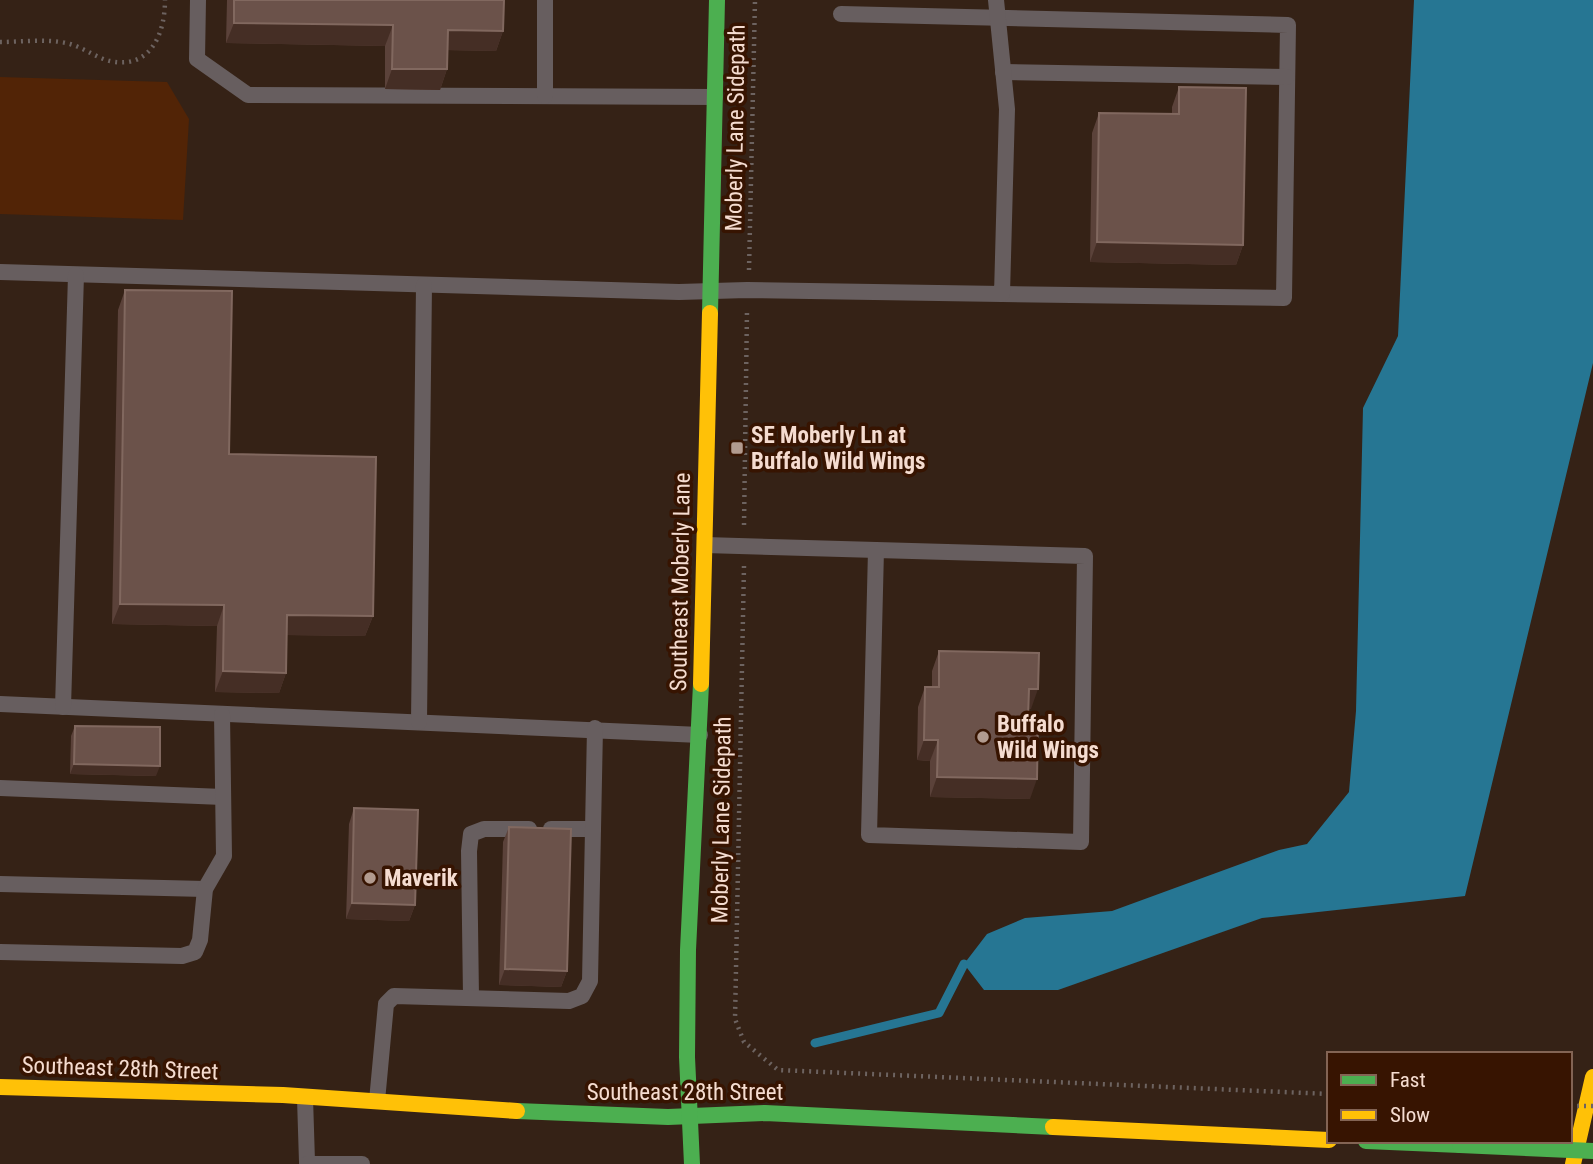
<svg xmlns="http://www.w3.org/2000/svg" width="1593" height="1164" font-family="'Roboto Condensed',sans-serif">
  <rect width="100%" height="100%" fill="#352216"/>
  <path fill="#522406" d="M0,77L167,82L189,119L183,220L0,214Z"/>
  <path fill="#267693" d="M1414,0H1593V363L1465,896L1262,918L1058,990H984L964,964L987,934L1025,918L1112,911L1279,850L1307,844L1349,792L1356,711L1363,408L1398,336Z"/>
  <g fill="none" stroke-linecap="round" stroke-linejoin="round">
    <path stroke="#267693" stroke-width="9" d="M815,1043L939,1013L964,964"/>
    <g stroke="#6d6360" stroke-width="4.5" stroke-dasharray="2 5" stroke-linecap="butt">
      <path d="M0,42C22,42 49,38 70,44C84,48 97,58 110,61C151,70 165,33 165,0"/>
      <path d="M749,270L755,0"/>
      <path d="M744,525L747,310"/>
      <path d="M744,566L735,1019L744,1042L778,1070L1329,1094"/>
    </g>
    <g stroke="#675e5f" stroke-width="16">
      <path d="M198,0L197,59L248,95L715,97"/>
      <path d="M545,0V96"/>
      <path d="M841,14L1288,25L1284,298L1002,294"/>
      <path d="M1003,72L1287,77"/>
      <path d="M0,272L679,292L747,290L1002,294L1007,109L996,0"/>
      <path d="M705,545L1085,556L1081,842L869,835L876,550"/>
      <path d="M0,704L700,735"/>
      <path d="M63,707L76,275"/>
      <path d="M419,722L424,285"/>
      <path d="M0,788L223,797"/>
      <path d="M551,829H593"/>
      <path d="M0,884L205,889"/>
      <path d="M0,952L182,956L195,952L200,940L205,889L224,856L222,714"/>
      <path d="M471,997L469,851L471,834L484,829H529"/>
      <path d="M305,1098L307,1162"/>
      <path d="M377,1101L386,1004L394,996L569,1001L582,996L590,981L595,728"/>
      <path d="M307,1164H362"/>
    </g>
    <g stroke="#4caf50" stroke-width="16">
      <path d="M710,313L717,0"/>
      <path d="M517,1111L668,1117L765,1113L1053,1127"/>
      <path d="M1366,1141L1460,1145"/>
      <path d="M692,1164L687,1057L688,950L701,684"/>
    </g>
    <g stroke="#ffc107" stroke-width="16">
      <path d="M701,684L710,313"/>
      <path d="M0,1087L283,1095L517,1111"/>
      <path d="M1053,1127L1329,1140"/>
      <path d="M1573,1164L1593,1077"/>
    </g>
    <path stroke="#6d6360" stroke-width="4.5" stroke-dasharray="2 5" stroke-linecap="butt" d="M1570,1106H1593"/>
    <path stroke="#4caf50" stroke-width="16" d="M1460,1145L1593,1151"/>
  </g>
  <g fill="#5b423a">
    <path d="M227,0H504L503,31L496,51L447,50V69L440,90L385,89V46L226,43Z"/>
    <path d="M1179,87L1243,245L1236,265L1090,262L1092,133L1099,113L1172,114V107Z"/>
    <path d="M125,290L229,454L373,616L365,636L287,635L286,673L279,693L215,692L217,626L112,624L118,310Z"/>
    <path d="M939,651L1031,709H1028L1030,799L930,797V761L917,760L918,707L925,687H932V671Z"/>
    <path d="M75,726L156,776L70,774L71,736Z"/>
    <path d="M354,808L415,905L409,921L346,919L349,824Z"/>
    <path d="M509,827L567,971L561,987L499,985L503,842Z"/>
  </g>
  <g fill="#452e25">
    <path d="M234,23L393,25L385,46L226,43Z"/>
    <path d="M448,30L503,31L496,51L440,50Z"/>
    <path d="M392,69H447L440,90L385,89Z"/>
    <path d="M1097,242L1243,245L1236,265L1090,262Z"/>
    <path d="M120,604L224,605L217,626L112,624Z"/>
    <path d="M287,615L373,616L365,636L280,635Z"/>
    <path d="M223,671L286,673L279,693L215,692Z"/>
    <path d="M1029,689H1038L1031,709H1021Z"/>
    <path d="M924,740H938L930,761L917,760Z"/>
    <path d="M74,764L160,766L156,776L70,774Z"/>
    <path d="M937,777L1037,779L1030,799L930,797Z"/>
    <path d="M352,903L415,905L409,921L346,919Z"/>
    <path d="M505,969L567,971L561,987L499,985Z"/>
  </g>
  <g fill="#6b524a" stroke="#81685f" stroke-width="2">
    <path d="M234,0H504L503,31L448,30L447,69H392L393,25L234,23Z"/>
    <path d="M1179,87L1246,88L1243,245L1097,242L1099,113L1179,114Z"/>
    <path d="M125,290L232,291L229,454L376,457L373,616L287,615L286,673L223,671L224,605L120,604Z"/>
    <path d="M939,651L1039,653L1038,689H1029L1028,718L1038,719L1037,779L937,777L938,740H924L925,687H939Z"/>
    <path d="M75,726L160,727V766L74,764Z"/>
    <path d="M354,808L418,810L415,905L352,903Z"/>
    <path d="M509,827L571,829L567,971L505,969Z"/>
  </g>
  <g fill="#b29b8f" stroke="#371401" stroke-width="2.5">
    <rect x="730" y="441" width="14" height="14" rx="3.5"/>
    <circle cx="983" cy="737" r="7"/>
    <circle cx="370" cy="878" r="7"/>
  </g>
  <g text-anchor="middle" stroke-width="7" stroke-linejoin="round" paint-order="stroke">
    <g font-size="23" fill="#f5dcd0" stroke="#371401">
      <text transform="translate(735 128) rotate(-89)" y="8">Moberly Lane Sidepath</text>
      <text transform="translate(680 582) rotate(-89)" y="8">Southeast Moberly Lane</text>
      <text transform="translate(721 820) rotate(-89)" y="8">Moberly Lane Sidepath</text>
      <text transform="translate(120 1068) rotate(2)" y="8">Southeast 28th Street</text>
      <text x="685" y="1100">Southeast 28th Street</text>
    </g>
    <g font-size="23" font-weight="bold" fill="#f5dcd0" stroke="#371401" text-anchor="start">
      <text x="751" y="443">SE Moberly Ln at<tspan x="751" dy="26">Buffalo Wild Wings</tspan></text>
      <text x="997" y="732">Buffalo<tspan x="997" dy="26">Wild Wings</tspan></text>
      <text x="384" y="886">Maverik</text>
    </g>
  </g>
  <rect x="1327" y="1052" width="245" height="91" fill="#371401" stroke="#836454" stroke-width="2"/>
  <rect x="1341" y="1075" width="35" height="10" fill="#4caf50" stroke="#836454" stroke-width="2"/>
  <text x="1390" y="1087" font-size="21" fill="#f5dcd0">Fast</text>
  <rect x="1341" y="1110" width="35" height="10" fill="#ffc107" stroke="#836454" stroke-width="2"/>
  <text x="1390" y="1122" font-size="21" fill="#f5dcd0">Slow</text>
</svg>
